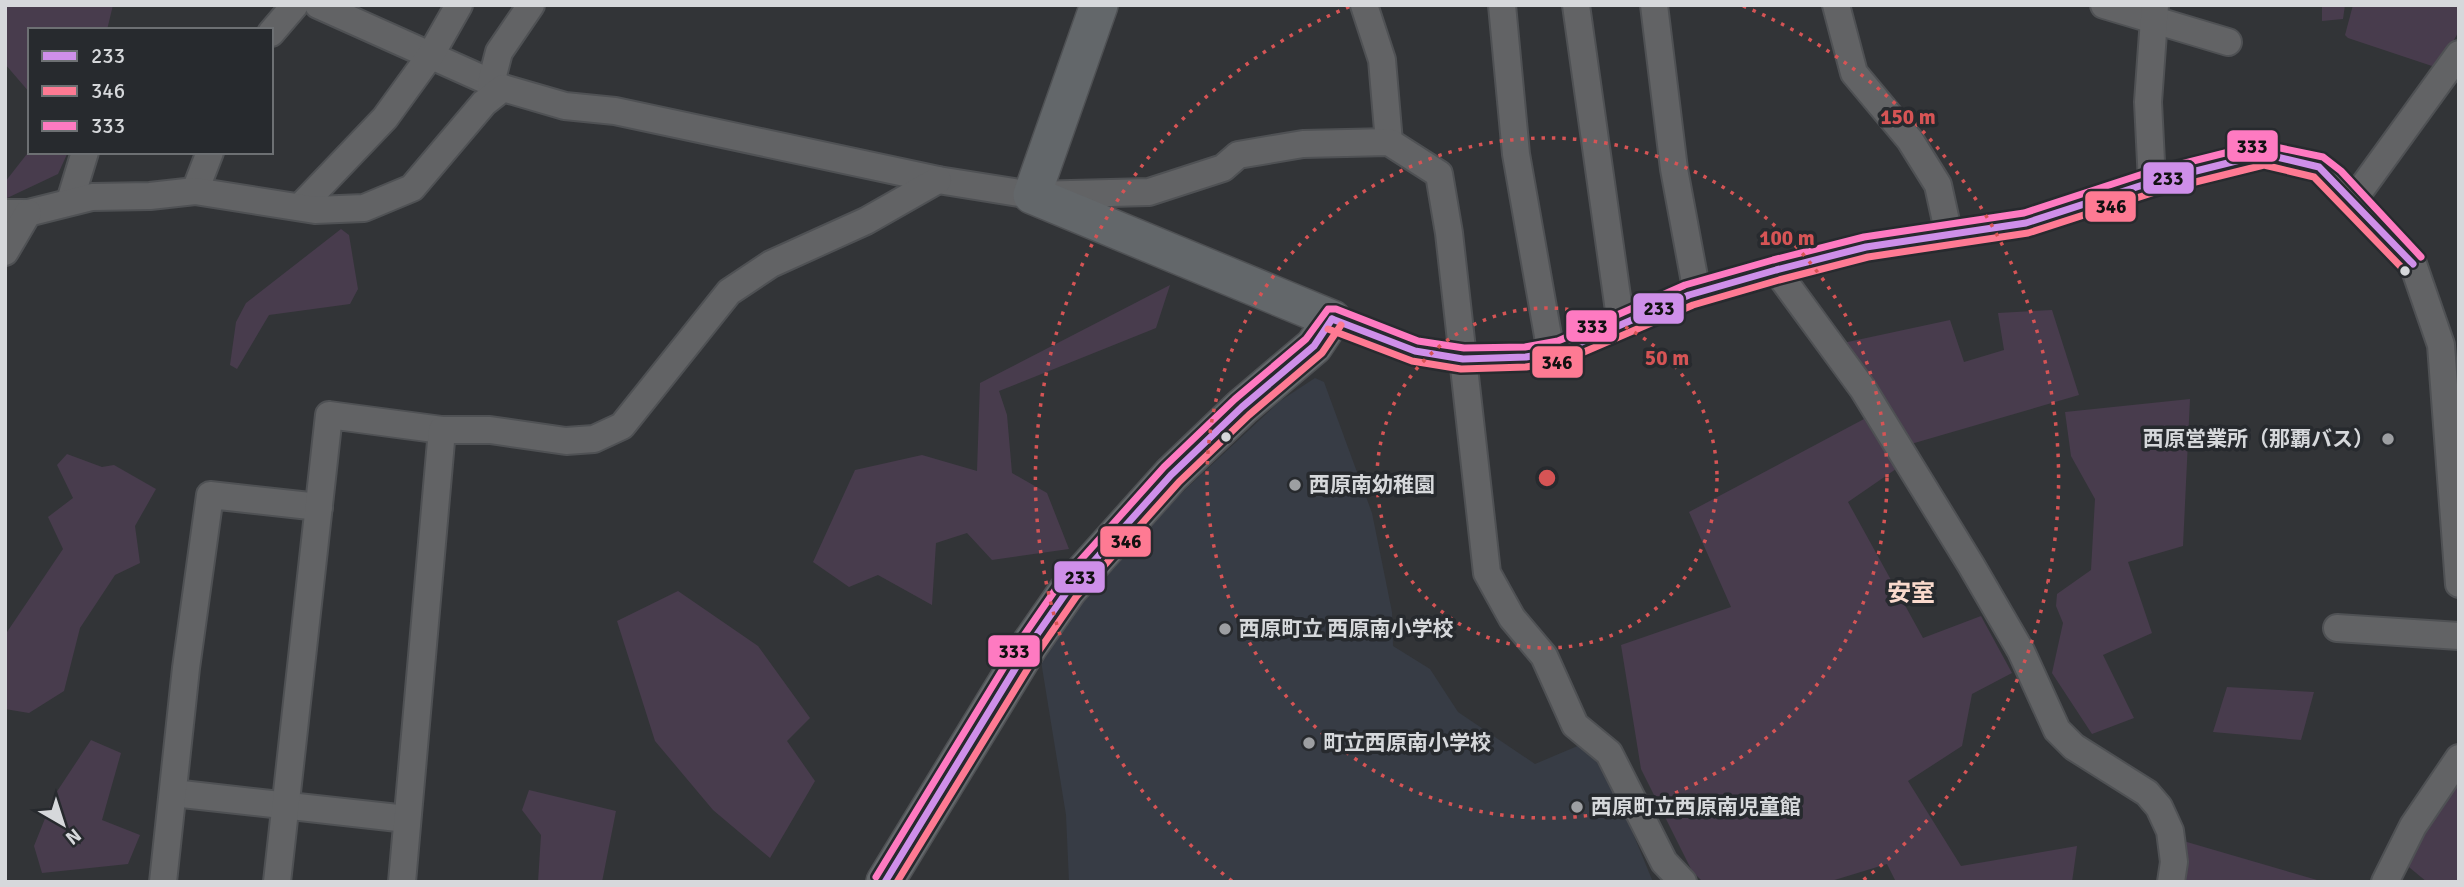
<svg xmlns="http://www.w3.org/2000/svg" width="2464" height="887" font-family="Signika,'Noto Sans JP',sans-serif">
  <rect width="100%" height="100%" fill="#323437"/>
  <path fill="#373c45" d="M1315,378L1324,382L1372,513L1392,612L1393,646L1430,669L1458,712L1535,764L1587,742L1604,763L1653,882H1069L1066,815L1040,655L1094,575L1280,401Z"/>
  <g fill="#483c4d">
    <path d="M5,5H113L107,30H30V93L5,64Z"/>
    <path d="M2322,5H2345L2343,19L2322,21Z"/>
    <path d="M2353,5H2459V31L2438,68L2348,38L2345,35Z"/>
    <path d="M30,150L68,152L58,174L5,199V182Z"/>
    <path d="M341,229L349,235L358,289L350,304L269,315L237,369L230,365L236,322L246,303Z"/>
    <path d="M1170,285L1156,328L999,391L1007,415L1012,473L1047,493L1069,549L992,560L967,533L936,543L932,605L878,575L849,587L813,562L855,470L922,455L977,471L980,383Z"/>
    <path d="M2052,310L2079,395L1911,444L1881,392L1843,343L1950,320L1964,362L2004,350L1998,313Z"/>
    <path d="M2190,399L2183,546L2128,562L2152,633L2103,655L2134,718L2092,734L2052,673L2063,623L2056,606L2057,594L2091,570L2095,499L2071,456L2065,412Z"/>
    <path d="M1864,419L1896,469L1848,502L1923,638L1981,616L2012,673L1972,694L1962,746L1908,781L1961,866L2077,846L2072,882H1896L1887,864L1828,882H1703L1692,871L1641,769L1621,645L1731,607L1689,512Z"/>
    <path d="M67,454L102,467L114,465L156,489L135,526L140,563L115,575L80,628L64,691L29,713L5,709V635L63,549L48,517L73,498L57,465Z"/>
    <path d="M678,591L758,646L810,718L787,741L815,781L770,858L713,810L655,741L617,621Z"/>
    <path d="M2227,687L2314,692L2301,740L2213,732Z"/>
    <path d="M91,740L121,753L102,820L140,835L128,864L42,873L34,846L54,796Z"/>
    <path d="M2459,776V882H2427L2404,863Z"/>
    <path d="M529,790L616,811L602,882H538L541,835L522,810Z"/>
    <path d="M2180,840L2324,882H2183Z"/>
  </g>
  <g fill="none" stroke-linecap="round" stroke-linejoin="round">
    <defs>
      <g id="street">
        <path d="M318,5L503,88"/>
        <path d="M1364,5L1382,60L1389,142"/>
        <path d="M1502,5L1516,154L1551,353"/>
        <path d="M1576,5L1621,325"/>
        <path d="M1654,5L1674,169L1697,293"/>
        <path d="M1836,5L1854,73L1910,140L1938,185L1949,235"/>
        <path d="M2104,5L2228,42"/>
        <path d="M271,33L295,5"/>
        <path d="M491,83L499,52L531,5"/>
        <path d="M2152,182L2148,102L2155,5"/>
        <path d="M195,191L210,152"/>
        <path d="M2354,199L2459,54"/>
        <path d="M70,201L85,152"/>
        <path d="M300,207L385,118L430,56L459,5"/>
        <path d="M5,213H28L92,197L150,196L195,191L315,210L364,208L412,188L484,103L503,88L565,106L615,111L938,180L1032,195L1149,192L1223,168L1238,155L1303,144L1389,142L1439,174L1449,233L1487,573L1512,618L1544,656L1575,725L1609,753L1664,862L1683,882"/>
        <path d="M5,252L28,213"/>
        <path d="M1776,270L1863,389L1971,565L2021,651L2057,730L2074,747L2147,793L2159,807L2170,831L2174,862L2171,882"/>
        <path d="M1332,319L1415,351L1463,359L1526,357L1561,351L1689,295L1776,270L1866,247L2026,223L2152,182L2264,154L2319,167L2333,178L2413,264L2441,345L2459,584"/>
        <path d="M2337,628L2459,636"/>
        <path d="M173,793L407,819"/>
        <path d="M163,882L186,668L210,495L319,507"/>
        <path d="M277,882L329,415L442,430"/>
        <path d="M402,882L442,430H490L566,441L594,439L622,426L729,292L771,264L866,221L938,180"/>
        <path d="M2385,882L2413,826L2459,758"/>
      </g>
      <path id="secondary" d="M885,882L1029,646L1068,590L1171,475L1242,407L1314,346L1332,319L1032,195L1099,5"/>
    </defs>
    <use href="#street" stroke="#4f5154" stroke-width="30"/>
    <use href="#secondary" stroke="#4f5154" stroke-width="40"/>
    <use href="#street" stroke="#626365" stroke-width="26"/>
    <use href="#secondary" stroke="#63676a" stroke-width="37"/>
    <defs>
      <g id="bus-1">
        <path d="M1332,319L1415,351L1463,359L1526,357L1561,351L1689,295L1776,270L1866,247L2026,223L2152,182L2264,154L2319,167L2413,264"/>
        <path d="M885,882L1029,646L1068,590L1171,475L1242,407L1314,346L1332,319"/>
      </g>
      <g id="bus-2">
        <path d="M1328,329L1412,361L1461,369L1526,367L1563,361L1693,305L1779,280L1868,257L2028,233L2155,192L2264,165L2314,177L2405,271"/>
        <path d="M897,882L1038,652L1076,597L1179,482L1249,415L1322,353L1341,325"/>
      </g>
      <path id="bus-3" d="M876,877L1020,641L1060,583L1164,467L1235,399L1306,339L1328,309H1336L1418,341L1464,348L1525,347L1558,341L1685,285L1773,260L1864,237L2024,213L2149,172L2261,144L2323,157L2341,171L2421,257"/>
    </defs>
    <use href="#bus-1" stroke="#272a2e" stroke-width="12"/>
    <use href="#bus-2" stroke="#272a2e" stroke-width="12"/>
    <use href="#bus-3" stroke="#272a2e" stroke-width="12"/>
    <use href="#bus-1" stroke="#ce8fe9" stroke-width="7"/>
    <use href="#bus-2" stroke="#fe7a93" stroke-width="7"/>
    <use href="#bus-3" stroke="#fe7ac1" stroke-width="7"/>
  </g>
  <g fill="none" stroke="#d65455" stroke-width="3.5" stroke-dasharray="3.5 7">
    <circle cx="1547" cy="478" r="170"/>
    <circle cx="1547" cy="478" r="340"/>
    <path d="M1232 881A511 511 0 0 1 1351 6M1743 6A511 511 0 0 1 1862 881"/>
  </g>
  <g fill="#d6d8db" stroke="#272a2e" stroke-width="2.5">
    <circle cx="2405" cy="271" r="6"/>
    <circle cx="1226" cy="437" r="6"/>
  </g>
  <g fill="#9d9fa2" stroke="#272a2e" stroke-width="2.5">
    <circle cx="2388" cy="439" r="7"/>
    <circle cx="1295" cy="485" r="7"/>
    <circle cx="1225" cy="629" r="7"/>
    <circle cx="1309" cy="743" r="7"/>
    <circle cx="1577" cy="807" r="7"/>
  </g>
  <g text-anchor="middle" stroke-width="7" stroke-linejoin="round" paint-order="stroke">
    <g font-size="21" font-weight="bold" fill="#d6d8db" stroke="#272a2e" text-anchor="start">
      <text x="2374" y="446" text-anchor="end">西原営業所（那覇バス）</text>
      <text x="1309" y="492">西原南幼稚園</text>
      <text x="1239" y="636">西原町立 西原南小学校</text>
      <text x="1323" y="750">町立西原南小学校</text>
      <text x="1591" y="814">西原町立西原南児童館</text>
    </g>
    <g font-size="24" font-weight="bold" fill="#fadacd" stroke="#272a2e">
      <text x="1911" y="601">安室</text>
    </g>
  </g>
  <circle cx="1547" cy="478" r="10" fill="#d65455" stroke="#272a2e" stroke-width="3.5"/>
  <g font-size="21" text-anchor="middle" font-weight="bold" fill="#d65455" stroke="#272a2e" stroke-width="7" stroke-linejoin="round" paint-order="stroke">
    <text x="1908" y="124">150 m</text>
    <text x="1787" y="245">100 m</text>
    <text x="1667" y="365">50 m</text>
  </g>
  <g stroke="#272a2e" stroke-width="2.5">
    <rect x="2226" y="129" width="53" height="34" rx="7" fill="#fe7ac1"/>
    <rect x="2142" y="161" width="53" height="34" rx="7" fill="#ce8fe9"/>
    <rect x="2084" y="190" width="53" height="33" rx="7" fill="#fe7a93"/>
    <rect x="1632" y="292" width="53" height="33" rx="7" fill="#ce8fe9"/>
    <rect x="1565" y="309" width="53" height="34" rx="7" fill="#fe7ac1"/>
    <rect x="1531" y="345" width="53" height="34" rx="7" fill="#fe7a93"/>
    <rect x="1099" y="525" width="53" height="33" rx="7" fill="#fe7a93"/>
    <rect x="1053" y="560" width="53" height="34" rx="7" fill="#ce8fe9"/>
    <rect x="987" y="634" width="54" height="34" rx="7" fill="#fe7ac1"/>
  </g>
  <g font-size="19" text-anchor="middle" font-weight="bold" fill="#111">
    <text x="2252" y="153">333</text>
    <text x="2168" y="185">233</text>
    <text x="2111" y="213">346</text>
    <text x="1659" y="315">233</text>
    <text x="1592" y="333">333</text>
    <text x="1557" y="369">346</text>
    <text x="1126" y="548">346</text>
    <text x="1080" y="584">233</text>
    <text x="1014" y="658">333</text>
  </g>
  <rect width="2464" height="887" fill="none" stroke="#d6d8db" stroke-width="14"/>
  <rect x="28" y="28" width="245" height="126" fill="#272a2e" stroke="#6d7073" stroke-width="2"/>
  <rect x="42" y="51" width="35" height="10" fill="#ce8fe9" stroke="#6d7073" stroke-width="2"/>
  <text x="91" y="63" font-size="21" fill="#d6d8db">233</text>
  <rect x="42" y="86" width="35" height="10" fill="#fe7a93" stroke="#6d7073" stroke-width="2"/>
  <text x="91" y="98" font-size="21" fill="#d6d8db">346</text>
  <rect x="42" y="121" width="35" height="10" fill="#fe7ac1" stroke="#6d7073" stroke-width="2"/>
  <text x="91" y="133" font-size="21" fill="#d6d8db">333</text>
  <g transform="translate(63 824) rotate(141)" stroke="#272a2e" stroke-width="5" paint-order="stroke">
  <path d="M0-5L12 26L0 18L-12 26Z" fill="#d6d8db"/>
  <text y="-10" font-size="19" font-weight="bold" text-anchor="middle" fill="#d6d8db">N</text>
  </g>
</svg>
